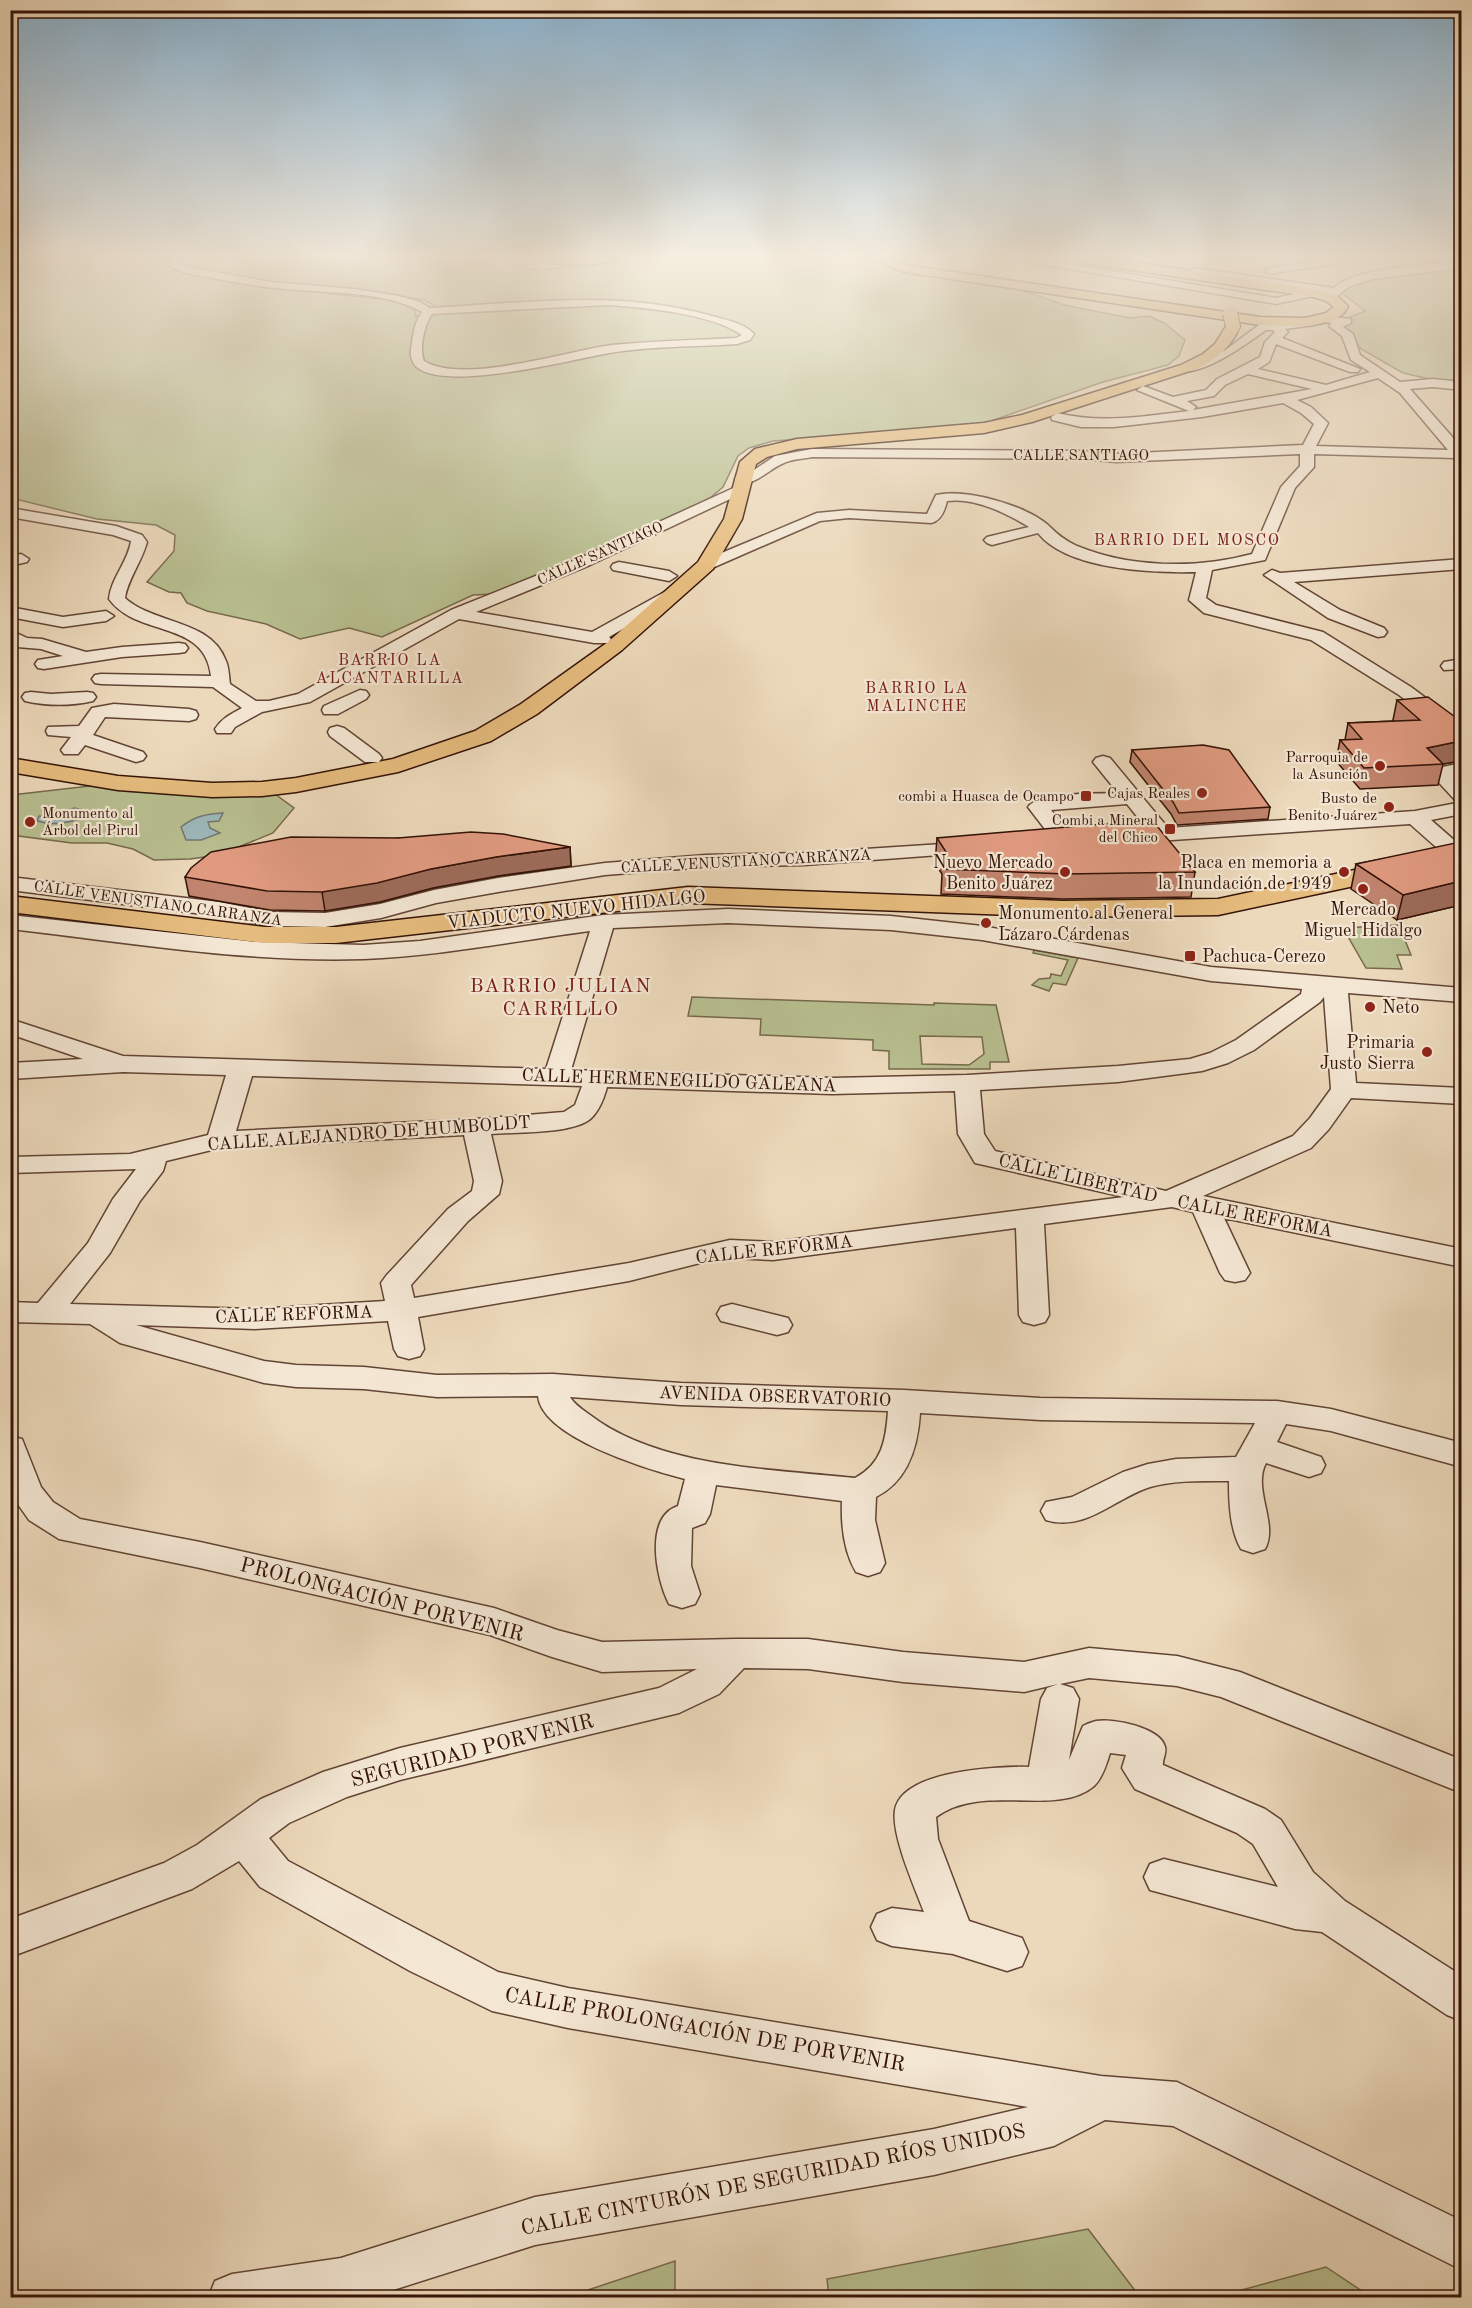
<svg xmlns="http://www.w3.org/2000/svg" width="1472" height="2308" font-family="'Old Standard TT',serif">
  <rect width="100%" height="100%" fill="#ecd9bb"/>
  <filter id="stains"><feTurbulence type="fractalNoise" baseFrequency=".00333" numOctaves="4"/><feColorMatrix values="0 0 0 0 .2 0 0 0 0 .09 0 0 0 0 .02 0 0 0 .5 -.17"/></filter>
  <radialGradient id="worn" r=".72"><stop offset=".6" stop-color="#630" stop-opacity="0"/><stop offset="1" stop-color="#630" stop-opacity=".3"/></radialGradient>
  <g fill="#b8bf90" stroke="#76694c" stroke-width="1.5" fill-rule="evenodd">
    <path d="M11,258H170L165,264L174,270L257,286L391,300L409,305L416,313L415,316L440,313L434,305L424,300C361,290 297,288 235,276C219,273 199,272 186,262L189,258H513L517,264L528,269L543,270L621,258H873L895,268L1030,290L1027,292L1064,305L1130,318L1149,316L1164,323L1185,340L1179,356L1168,365L1103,382L988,422L951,428L773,441L749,448L738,456L723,487L710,498L682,513L494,594L473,595L382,637L349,628L300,639L266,624L207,611L187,603L181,593L169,592L147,582L174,551L175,535L156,525L97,519L11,498L10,440L18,436H11Z"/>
    <path d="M1461,265V386L1403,373L1361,349L1340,321L1365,311L1338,290L1376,277Z"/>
    <path d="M90,786L272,792L294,808L273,833L219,855L190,859L154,860L133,849L107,843H72L11,835L10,793L20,794Z"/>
    <path d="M1399,925L1411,955H1397L1402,969L1366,968L1343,928Z"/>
    <path d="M1034,950L1078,958L1066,985L1053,983L1049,991L1032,985L1039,979L1050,978L1051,974L1061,976L1068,960L1033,953Z"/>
    <path d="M692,997L934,1005V1003L996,1005L1009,1062H990V1069H889V1051L873,1050V1040L760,1035L761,1019L688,1016ZM920,1036L982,1037L984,1054L969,1065L922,1064Z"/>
    <path d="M1088,2229L1140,2297H829L827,2279Z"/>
    <path d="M675,2261V2297H576L579,2293Z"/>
    <path d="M1326,2267L1371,2297H1216Z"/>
  </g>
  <g fill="#9db8ba" stroke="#737672" stroke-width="1.5">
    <path d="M74,808L85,810L83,818C67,823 53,826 37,821L39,816L58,818L54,815Z"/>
    <path d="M223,813L219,821L208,822L210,828L220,833L201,840H186L181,827C195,816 206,814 223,813Z"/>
  </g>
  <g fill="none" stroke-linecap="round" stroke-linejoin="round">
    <defs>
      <g id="minor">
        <path d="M171,258H181L179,263L183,266L271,282L354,289L399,296L420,302L430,308C527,303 617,289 712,316C726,320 744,323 754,334L750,340L737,344C695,347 651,346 609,353C574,359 436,395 414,364C409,357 411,349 412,342C414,330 415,322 422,312C386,291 327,293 285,289C259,287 233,282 207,277C194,274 178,273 168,264ZM608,305C647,308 709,313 742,335L736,338C695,340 653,341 612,345C566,351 463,385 424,361C419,348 424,326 432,314Z"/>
        <path d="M1004,258H1031L1276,298L1313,290L1195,274L1190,271L1195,268L1334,288C1355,267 1432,264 1462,262V268L1373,279L1348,287L1331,301L1326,298L1330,293L1318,291V295L1276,304Z"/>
        <path d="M1156,258H1170L1164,262H1156Z"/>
        <path d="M1339,258H1370L1269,274L1264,271L1269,268Z"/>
        <path d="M1323,316L1351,319V323L1343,327L1353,334L1360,355L1400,382L1433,379L1462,382V390L1433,387L1410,389L1462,448V461L1455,458L1314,454V467L1295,488L1265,560L1212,570L1206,598L1216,605L1323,632L1411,687L1462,725V740L1455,738L1399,695L1311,640L1204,613L1189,600L1196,572C1153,573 1067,570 1038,533L992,545L987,543L984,540L987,537L1029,527C1006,513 974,497 947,501C945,510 941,521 931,523L849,518L820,521L712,568L706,570L698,565L700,562L817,513L849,510L927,514L936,495C965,488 1025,505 1048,525C1057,534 1064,540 1077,546C1130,568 1197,569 1252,554L1281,487L1300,466V454L1116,462L1083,459L812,457C803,459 792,459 784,463C768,469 756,487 737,482L735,479L737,476L751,472L775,456L812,449L1083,451L1116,454L1303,445L1314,424L1301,413L1283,403L1202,417L1114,427H1081L1052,420L1051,417L1057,413C1101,424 1145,416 1189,411L1137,390L1143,386L1173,397L1206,390L1217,379L1260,357L1265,342L1275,332L1272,330H1266C1248,343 1204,375 1182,371V365L1224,351L1259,325L1315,321V325L1285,329L1288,332L1282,338L1360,369L1358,372H1350L1276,344L1269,362L1258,369L1326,385L1370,372L1351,360L1342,336L1329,326L1332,323L1319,321V317ZM1248,374L1312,389L1193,410L1196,407L1187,401L1214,396L1225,385ZM1378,378L1400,393L1448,450L1316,446L1328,423L1311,407L1297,400Z"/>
        <path d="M740,485L747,489L745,492L590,565L476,612L592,632L670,589H682L684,592L682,595L609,637L611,639L608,643H594L459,619L310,702L262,712L235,727L231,733H217L215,729C222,718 231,714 242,708L213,687L101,684L95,683L92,679L95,675L101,674L211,676C205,619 137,638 109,599C111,578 128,562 131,541L113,535L10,517V508L116,526L142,535L147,542C142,561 127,581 125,598C155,625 211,619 226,661C229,668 229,677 230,684L256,701H269L298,694L451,610L578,559Z"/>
        <path d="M21,554L29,559L27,562L10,566V556Z"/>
        <path d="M1462,559V569L1294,582L1340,610L1384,628L1387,632L1384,636L1378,637L1328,618L1264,575L1272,570L1280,573Z"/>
        <path d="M619,562L669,571L677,576L669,581L613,570L611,567L613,564Z"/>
        <path d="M10,607L63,617L106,611L114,616L106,621L63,627L10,617Z"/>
        <path d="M10,630L27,638L42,639L86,652L122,647L179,643L185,644L188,648L185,652L179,653L122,657L44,669L38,668L35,664L38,660L63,656L41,649L17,647L10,643Z"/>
        <path d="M1462,659V669L1444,670L1441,666L1444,662Z"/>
        <path d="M360,690L366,691L369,695L366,699L338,714H324L322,710L324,706Z"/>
        <path d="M31,692L51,694L87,692L93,693L96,697L93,701C71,706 47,706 25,701L22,697L25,693Z"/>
        <path d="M114,704L189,709L196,711L198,715L196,719L189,721L105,717L93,735L143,752L146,756L143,760L136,762L85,745L78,754H64L61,750L71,737L48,735L46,731L48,727L79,726L92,708Z"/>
        <path d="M337,726L344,728L379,754L382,758L379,762H365L330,736L328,732L330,728Z"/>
        <path d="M1103,756L1110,758L1168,828L1415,811L1462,802V814L1431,820L1462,847V864L1454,863L1410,824L1128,843L1121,841L1118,837L1121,833L1147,829L1127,804L1051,810L1076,842L1072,846L1065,848L1058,846L1028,807C1038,792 1099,794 1118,793L1093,762L1096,758Z"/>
        <path d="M1462,763V775L1454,776L1462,784V802L1455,800L1430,773L1433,769Z"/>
        <path d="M973,842L980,844L984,848L980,852L804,865L706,867L605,875L498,892L436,903L381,918L325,927L270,926L219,916L10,890V877L219,902L270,912L325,913L380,904L434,890L498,878L605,863L706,855L804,853Z"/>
        <path d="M728,909L891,916L982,926L1211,967L1462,988V1002L1348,993L1356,1083L1462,1088V1104L1351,1098L1329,1129L1311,1148L1203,1196L1462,1249V1267L1224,1218L1250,1273L1245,1280L1235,1282L1225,1280L1220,1273L1193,1212L1172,1207L1044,1224L1049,1315L1045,1322L1034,1325L1023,1322L1019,1315L1016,1228L773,1260L730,1258L700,1263L629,1281L418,1317L424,1349L420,1356L409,1359L398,1356L394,1349L388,1321L255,1329L136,1325L264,1361L296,1365L364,1367L437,1375L553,1374L681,1383L904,1390L1040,1398L1277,1401L1331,1409L1462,1443V1467L1331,1431L1286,1424L1277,1442L1321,1457L1325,1465L1321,1473L1309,1477L1266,1463C1252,1489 1279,1524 1265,1549L1253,1553L1241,1549C1230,1530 1229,1503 1229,1481C1203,1481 1176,1480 1150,1487C1115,1498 1086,1532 1046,1520L1041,1511L1046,1502L1072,1497L1123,1472L1148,1464L1176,1459L1236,1457L1255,1423L1040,1420L920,1413C918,1447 908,1481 876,1497L875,1520L885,1563L880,1572L868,1576L856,1572C844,1552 841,1525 842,1501L716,1485L710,1514L705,1523L692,1528L691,1566L700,1594L695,1604L682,1608L669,1604C656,1579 644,1517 678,1506L685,1479C650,1470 542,1438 538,1396L437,1397L364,1389L296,1387L264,1383L120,1343L90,1324L10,1322V1302L38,1303L88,1243L113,1199L136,1169L10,1173V1157L130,1154L208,1135L226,1075L123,1072L10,1079V1063L83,1059L10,1034V1019L123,1056L546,1069L590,931C515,941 440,956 364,959C247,963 126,942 10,929V915L257,942L363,945L420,941L603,915ZM728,923L891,930L982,940L1211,981L1302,989L1301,994L1236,1040L1210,1053L1190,1059L1118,1066L967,1075L832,1078L571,1070L613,928ZM1324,997L1331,1089L1310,1118L1293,1136L1166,1191L995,1151L984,1134L980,1090L1118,1082L1202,1071L1228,1063L1254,1050L1320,1002ZM252,1076L582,1086L575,1105L564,1112L476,1119L236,1131ZM607,1087L832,1094L955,1091L958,1134L975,1163L1124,1197L773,1242L730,1240L629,1263L414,1298L411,1285L468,1221L499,1194L502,1181L491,1134C516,1132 569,1134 589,1120C599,1112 604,1098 607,1087ZM464,1135L474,1181L472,1191L448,1209L386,1276L381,1283L385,1301L255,1309L70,1304L110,1253L140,1201L163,1171L166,1161L220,1148ZM570,1397L681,1405L888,1411C886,1440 882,1464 855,1478C772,1469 659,1468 590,1415C583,1410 574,1404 570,1397Z"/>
        <path d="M732,1304L788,1318L792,1325L788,1332L777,1335L721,1321L717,1314L721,1307Z"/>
        <path d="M10,1436L22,1439L41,1487L53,1502L80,1519L200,1542L494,1608L557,1630L602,1642L735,1639H808L903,1652L1024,1662L1089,1648L1177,1656L1240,1672L1462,1760V1793L1221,1697L1177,1686L1089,1678L1060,1684L1073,1688L1079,1699L1069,1760L1083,1726C1087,1724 1092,1722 1096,1721C1114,1718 1161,1728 1165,1747C1167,1753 1162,1760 1163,1765L1265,1809L1281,1820L1313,1872L1345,1901L1462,1976V2021L1447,2015L1322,1932L1295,1929L1150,1890L1144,1877L1150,1864L1164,1859L1278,1887L1253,1844L1237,1833L1135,1789L1122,1768L1126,1755L1110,1753C1107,1763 1102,1779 1094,1786C1056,1818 983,1782 936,1817L938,1839L969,1921L1022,1938L1028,1952L1022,1966L1007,1971L953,1954L892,1946L877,1940L871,1927L877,1914L892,1908L924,1912C915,1888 891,1835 895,1810C902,1770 999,1766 1029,1767L1041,1699L1047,1688L1058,1684L1024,1692L903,1682L808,1669L744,1668L719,1694L679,1713L400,1780L347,1797L289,1823L269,1838L288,1861L498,1972L568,1988L1101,2076L1177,2082L1462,2221V2270L1173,2126L1105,2120L1054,2146L934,2175L535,2245L368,2298H208L215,2281L232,2274L341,2258L535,2197L934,2129L1028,2107L568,2028L492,2011L410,1971L260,1887L239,1861L192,1889L10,1957V1919L164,1863L197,1845L261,1799L323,1772L400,1748L659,1688L697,1669L602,1672L552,1657L490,1635L200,1568L59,1539L29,1520L10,1493Z"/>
      </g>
      <g id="major">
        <path d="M539,258H618C607,267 551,267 539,258Z"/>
        <path d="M871,258H890L906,265L1260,317L1305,318L1326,313L1334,307L1326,301L1313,297L1078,262L1072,258H1106L1314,289L1336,295L1348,306C1340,331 1281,326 1260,325L904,272Z"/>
        <path d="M1233,322L1240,326C1232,346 1218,358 1199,368L1032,422L984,433L797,449L767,457L756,464L742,519L713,569L622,650L537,714L491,741L398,772L296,792L262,796L212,797L118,790L10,772V758L118,776L212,783L262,782L296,778L393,759L475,731L521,704L608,642L698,562L724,519L740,462L755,449L797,439L984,423L1022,415L1181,365L1203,354L1215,344L1228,323Z"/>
        <path d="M1462,847V863L1218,915L1063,917L688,903L336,943H265L10,912V896L265,927H336L688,887L1063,901L1218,899Z"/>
      </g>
    </defs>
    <use href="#minor" stroke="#624434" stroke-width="3"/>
    <use href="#major" stroke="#341307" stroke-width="3"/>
    <use href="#minor" fill="#f3e6d3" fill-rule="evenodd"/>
    <use href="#major" fill="#e6bc7e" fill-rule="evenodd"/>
    <defs>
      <path id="major-bridge" d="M1230,313L1233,326"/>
    </defs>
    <use href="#major-bridge" stroke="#341307" stroke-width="16" stroke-linecap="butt"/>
    <use href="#major-bridge" stroke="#e6bc7e" stroke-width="14"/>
  </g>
  <g fill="#c1846e" stroke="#341307" stroke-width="1.5">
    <path d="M1460,697H1461V761L1443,764L1438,785L1360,789L1336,761L1340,740H1345L1348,723L1394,721L1393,720L1397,700L1456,717Z"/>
    <path d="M1132,750L1270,807L1268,819L1177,825L1171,814L1130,762Z"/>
    <path d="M398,838L570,847L571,866L498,876L433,888L380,902L325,911L270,910L189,896L185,877Z"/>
    <path d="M937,838L1195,872L1191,897L1063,899L941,894L942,874L935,863Z"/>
    <path d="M1461,844V905L1397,920L1351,889L1356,864Z"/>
  </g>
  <g fill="#9d6c5a" stroke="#341307" stroke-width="1.5">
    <path d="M1461,741V761L1443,764L1427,748Z"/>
    <path d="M570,847L571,866L498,876L433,888L380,902L325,911L322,892L431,869L496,857Z"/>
    <path d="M1461,881V905L1397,920L1403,895Z"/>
  </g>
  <g fill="#e09a80" stroke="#341307" stroke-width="1.5">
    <path d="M1428,697L1458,719L1461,720V741L1427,748L1443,764L1364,768L1340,740L1362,739L1348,723L1420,720L1397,700Z"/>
    <path d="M1203,745L1229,750L1270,807L1179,813L1173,802L1132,750Z"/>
    <path d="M1152,820L1195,872L1066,874L942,869L946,852L937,838L1019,831Z"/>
    <path d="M471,832L503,834L570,847L496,857L431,869L377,883L322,892L267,891L185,877L191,868L211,852L291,837L398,838Z"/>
    <path d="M1460,842L1461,844V881L1403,895L1356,864Z"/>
  </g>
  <linearGradient id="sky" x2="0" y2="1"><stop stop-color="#8ab6d6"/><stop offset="0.44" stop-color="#f6eee0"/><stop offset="1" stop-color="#f6eee0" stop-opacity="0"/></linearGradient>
  <rect width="1472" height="582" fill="url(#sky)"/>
  <g fill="#8f2418" stroke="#f3e6d3" stroke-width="2">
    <circle cx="1380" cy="766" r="6"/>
    <circle cx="1202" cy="793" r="6"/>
    <rect x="1080" y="790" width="12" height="12" rx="3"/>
    <circle cx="1389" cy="807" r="6"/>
    <circle cx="30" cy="822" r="6"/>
    <rect x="1164" y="823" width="12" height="12" rx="3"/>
    <circle cx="1065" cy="872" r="6"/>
    <circle cx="1344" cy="872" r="6"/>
    <circle cx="1363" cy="889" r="6"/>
    <circle cx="986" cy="923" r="6"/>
    <rect x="1184" y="950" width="12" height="12" rx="3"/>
    <circle cx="1370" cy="1007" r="6"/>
    <circle cx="1427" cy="1052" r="6"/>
  </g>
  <g text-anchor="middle" stroke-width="4.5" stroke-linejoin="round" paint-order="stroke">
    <g font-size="15" fill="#341307" stroke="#f3e6d3">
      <text x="1081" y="460">CALLE SANTIAGO</text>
      <text transform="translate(600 553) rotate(-24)" y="5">CALLE SANTIAGO</text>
      <text transform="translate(746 861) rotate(-3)" y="5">CALLE VENUSTIANO CARRANZA</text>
      <text transform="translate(158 903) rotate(8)" y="5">CALLE VENUSTIANO CARRANZA</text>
    </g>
    <g font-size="15" fill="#341307" stroke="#f3e6d3" text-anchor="end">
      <text x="1368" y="762">Parroquia de<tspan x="1368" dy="17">la Asunción</tspan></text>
      <text x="1190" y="798">Cajas Reales</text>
      <text x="1074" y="801">combi a Huasca de Ocampo</text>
      <text x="1377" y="803">Busto de<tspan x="1377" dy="17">Benito Juárez</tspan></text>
      <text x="42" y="818" text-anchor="start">Monumento al<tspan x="42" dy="17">Árbol del Pirul</tspan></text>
      <text x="1158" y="825">Combi a Mineral<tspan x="1158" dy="17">del Chico</tspan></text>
    </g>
    <g font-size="16" letter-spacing="1.5" fill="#7a1f14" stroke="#f3e6d3">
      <text x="1187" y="545">BARRIO DEL MOSCO</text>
      <text x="390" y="665">BARRIO LA<tspan x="390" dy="18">ALCANTARILLA</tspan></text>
      <text x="917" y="693">BARRIO LA<tspan x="917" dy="18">MALINCHE</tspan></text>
    </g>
    <g font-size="18" fill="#341307" stroke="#f3e6d3" text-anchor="end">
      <text x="1053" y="868">Nuevo Mercado<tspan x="1053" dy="21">Benito Juárez</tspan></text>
      <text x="1332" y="868">Placa en memoria a<tspan x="1332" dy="21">la Inundación de 1949</tspan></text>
      <text x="1363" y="915" text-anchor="middle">Mercado<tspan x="1363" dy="21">Miguel Hidalgo</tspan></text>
      <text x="998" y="919" text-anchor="start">Monumento al General<tspan x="998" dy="21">Lázaro Cárdenas</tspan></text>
      <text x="1202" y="962" text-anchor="start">Pachuca-Cerezo</text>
      <text x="1382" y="1013" text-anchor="start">Neto</text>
      <text x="1415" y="1048">Primaria<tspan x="1415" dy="21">Justo Sierra</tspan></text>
    </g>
    <g font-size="18" fill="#341307" stroke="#f3e6d3">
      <text transform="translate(576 909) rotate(-6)" y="6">VIADUCTO NUEVO HIDALGO</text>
      <text transform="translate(679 1080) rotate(2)" y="6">CALLE HERMENEGILDO GALEANA</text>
      <text transform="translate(369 1133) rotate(-4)" y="6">CALLE ALEJANDRO DE HUMBOLDT</text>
      <text transform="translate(1078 1178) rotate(13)" y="6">CALLE LIBERTAD</text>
      <text transform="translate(1255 1216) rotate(11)" y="6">CALLE REFORMA</text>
      <text transform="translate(774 1249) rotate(-6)" y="6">CALLE REFORMA</text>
      <text transform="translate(294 1314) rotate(-2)" y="6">CALLE REFORMA</text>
      <text transform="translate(775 1396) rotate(2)" y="6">AVENIDA OBSERVATORIO</text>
    </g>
    <g font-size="20" letter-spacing="1.5" fill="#7a1f14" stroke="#f3e6d3">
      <text x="561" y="992">BARRIO JULIAN<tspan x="561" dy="23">CARRILLO</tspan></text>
    </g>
    <g font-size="21" fill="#341307" stroke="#f3e6d3">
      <text transform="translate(382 1599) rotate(14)" y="7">PROLONGACIÓN PORVENIR</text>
      <text transform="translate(472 1750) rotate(-14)" y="7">SEGURIDAD PORVENIR</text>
      <text transform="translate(705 2029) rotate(10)" y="7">CALLE PROLONGACIÓN DE PORVENIR</text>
      <text transform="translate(773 2179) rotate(-11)" y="7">CALLE CINTURÓN DE SEGURIDAD RÍOS UNIDOS</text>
    </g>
  </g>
  <rect width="1472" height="2308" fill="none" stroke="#ecd9bb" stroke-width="36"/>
  <rect x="12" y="12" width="1448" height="2284" fill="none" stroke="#341307" stroke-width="3"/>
  <rect x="18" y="18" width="1436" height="2272" fill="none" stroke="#341307" stroke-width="1.5"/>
  <rect width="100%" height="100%" filter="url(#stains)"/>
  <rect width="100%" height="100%" fill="url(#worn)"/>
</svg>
